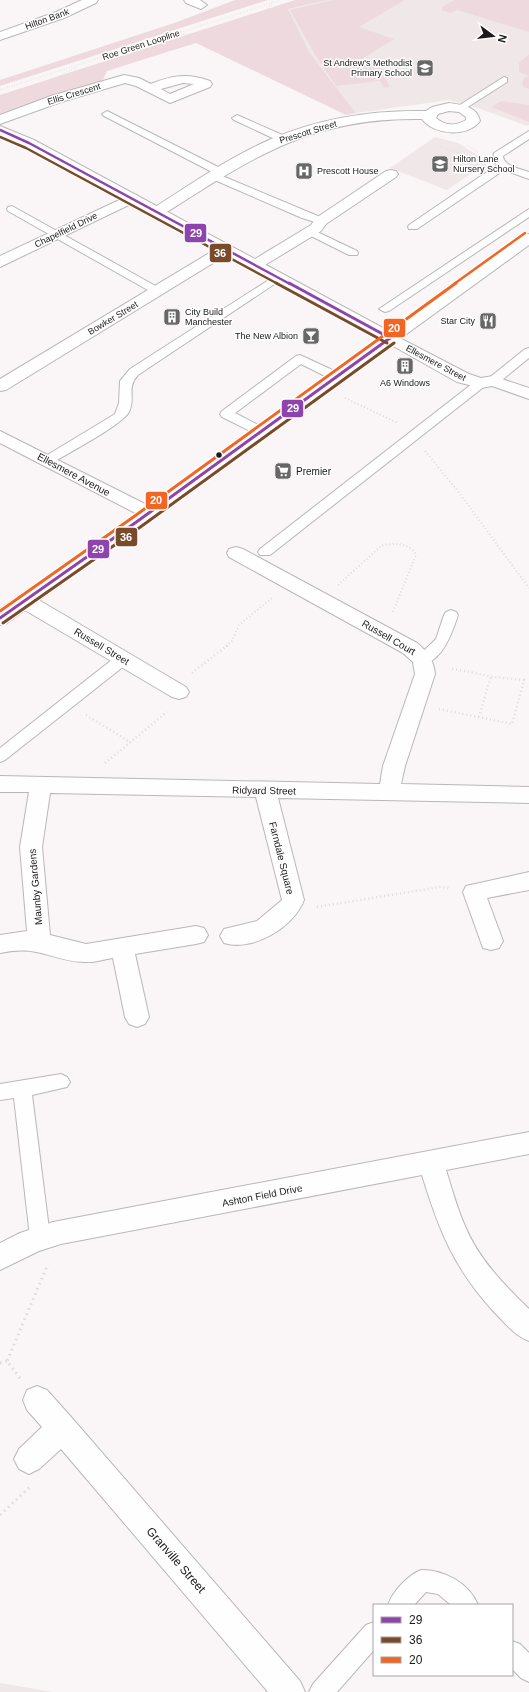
<svg xmlns="http://www.w3.org/2000/svg" width="529" height="1692" font-family="Arial,sans-serif">
  <rect width="100%" height="100%" fill="#faf6f7"/>
  <g fill="#f0e7e9">
    <path d="M328,0H529V125L527,126L469,105L449,100L356,113L310,53L288,9Z"/>
    <path d="M435,137L458,143L482,158L490,161L447,190L390,168Z"/>
    <path d="M0,1683L53,1692H0Z"/>
  </g>
  <g fill="#eedade">
    <path d="M235,0H268L0,86V80L177,22Z"/>
    <path d="M295,0H328L288,9L310,53L356,113L346,115L196,43L107,71L103,80L0,116V95Z"/>
    <path d="M333,0H405L359,27L394,39L360,60L385,70L380,74L386,79L390,87L384,88L380,81L336,86L314,53L290,10Z"/>
    <path d="M454,0H529V32L457,10L450,13L442,10V7Z"/>
    <path d="M529,54V89L523,87L522,83L524,78L529,76L519,72V63Z"/>
    <path d="M501,101L529,105V122L491,107Z"/>
  </g>
  <g fill="none" stroke-linecap="round" stroke-linejoin="round">
    <defs>
      <g id="lane">
        <path d="M504,77L507,78V82L463,110L460,111L455,108Z"/>
        <path d="M107,111L224,170L225,172L220,175L325,219L326,221L321,224L302,218L210,178L209,176L214,173L104,116L102,114Z"/>
        <path d="M237,115L287,137L288,139L283,142L279,141L234,120L232,118Z"/>
        <path d="M529,131V139L503,156C503,166 521,169 529,172V179L504,170L417,229H409L408,227L409,225L497,165L493,160L494,153Z"/>
        <path d="M12,206L161,289L163,291L161,293H153L8,211L7,209L8,207Z"/>
        <path d="M529,209V217L389,311L385,312L379,309Z"/>
        <path d="M311,229L357,251L358,253L357,255H349L307,234L306,232Z"/>
        <path d="M278,274L284,277L282,279L138,375C126,388 136,397 129,412C122,425 68,453 52,463H44L42,460L44,457L115,414L119,403L120,381L130,369Z"/>
        <path d="M529,348V358L497,384H489L487,381L489,378L525,349Z"/>
        <path d="M300,355L341,374L343,377L337,381L333,380L301,364L235,413L266,429L268,432L266,435H258L222,417L220,414L222,411L296,356Z"/>
        <path d="M481,379L487,383L485,386L270,555H260L258,552L260,549L477,380Z"/>
        <path d="M451,610L456,612L458,615C453,631 440,669 417,663L415,659L436,639L444,615L446,612Z"/>
        <path d="M123,654L128,655L130,659L128,663L5,760L0,762V748L118,655Z"/>
        <path d="M61,1074L67,1077L70,1082L67,1087L32,1095L50,1237L47,1243L40,1246L33,1243L30,1237L14,1098L0,1100V1084Z"/>
        <path d="M421,1570C445,1570 469,1583 478,1605H451L438,1594L426,1592L414,1605H388C393,1591 407,1576 421,1570Z"/>
        <path d="M374,1622V1650L337,1692H309L313,1684L366,1625Z"/>
        <path d="M512,1641L520,1644L529,1653V1682L521,1678L512,1669Z"/>
      </g>
      <g id="street">
        <path d="M82,0H98L96,3L64,18L0,40V32L56,12Z"/>
        <path d="M184,0H200L207,5L201,9L186,3Z"/>
        <path d="M124,75L139,78L151,84C172,75 188,73 210,81L212,84L210,87L170,103L136,86L125,83L61,102L0,124V115L51,96ZM183,83L194,84L170,94L161,89Z"/>
        <path d="M449,103C462,105 477,106 480,121C468,138 433,135 422,119C310,117 252,158 162,215H152L150,212L152,209C190,185 228,158 269,140C319,118 372,110 426,111L432,107ZM449,111L459,112L466,117V120C456,126 445,126 436,118L438,114Z"/>
        <path d="M391,170L396,171L398,174L396,177L326,224L321,231L260,268H250L247,265L250,262L311,225L316,218L386,171Z"/>
        <path d="M132,194L137,195L139,198L137,201L0,267V256Z"/>
        <path d="M226,244L231,246L234,249L231,252L6,390L0,391V379L221,246Z"/>
        <path d="M390,333L469,374L481,378L493,376L529,388V399L492,386L481,388L457,382L384,341L382,338L384,335Z"/>
        <path d="M0,431L155,509L158,513L155,517L149,519L143,517L0,443Z"/>
        <path d="M236,547L243,549L417,643C427,651 434,661 435,674L405,766L401,784L529,787V803L278,798L304,900C294,927 253,952 224,943L220,936L224,929L257,921L282,900L256,797L50,793L42,847L50,935L86,944L196,926L204,928L208,935L204,942L196,944L135,954L149,1017L145,1024L137,1027L129,1024L125,1017L113,958C104,959 94,963 85,962C51,961 39,944 0,953V935L27,931L20,847L29,792H0V776L380,784L383,766L415,674L413,662L403,653L229,557L227,553L229,549Z"/>
        <path d="M25,595L32,596L186,687L189,692L186,697L179,699L172,697L18,606L15,601L18,596Z"/>
        <path d="M529,872V890L487,898L503,941L499,948L491,950L483,948L463,892L466,886Z"/>
        <path d="M529,1132V1154L446,1170C452,1189 457,1208 465,1226C478,1258 504,1285 529,1309V1341C515,1336 505,1323 494,1312C454,1268 439,1231 422,1175L61,1244L39,1251L0,1270V1243L20,1233L53,1222Z"/>
        <path d="M37,1386L47,1390L72,1418L300,1681L305,1692H268L61,1449L39,1469L29,1474L19,1469L14,1459L19,1449L42,1427L27,1410L23,1400L27,1390Z"/>
      </g>
      <path id="secondary" d="M0,126L34,140L396,335L398,338L396,341L390,343L384,341L24,146L0,135Z"/>
      <path id="primary" d="M529,234V245L141,527L7,623L0,625V609L129,519L524,235Z"/>
    </defs>
    <use href="#lane" stroke="#b9b7b7" stroke-width="2"/>
    <use href="#street" stroke="#b9b7b7" stroke-width="2"/>
    <use href="#secondary" stroke="#b9b7b7" stroke-width="2"/>
    <use href="#primary" stroke="#b9b7b7" stroke-width="2"/>
    <g stroke="#dcdbdb" stroke-width="1.5" stroke-dasharray="0.5 2" stroke-linecap="butt">
      <path d="M273,2L256,27L255,45L278,60L336,104"/>
      <path d="M178,34L207,35L255,45"/>
      <path d="M56,78L77,67"/>
      <path d="M0,90L281,0"/>
      <path d="M467,145L479,153"/>
      <path d="M440,147L479,159"/>
    </g>
    <g stroke="#dcdbdb" stroke-width="2" stroke-dasharray="1 2.5" stroke-linecap="butt">
      <path d="M345,398L398,423"/>
      <path d="M425,451L457,490L529,588"/>
      <path d="M338,585L381,546C393,542 410,543 416,555L392,614"/>
      <path d="M226,646L232,641L239,625L272,598"/>
    </g>
    <g stroke="#dcdbdb" stroke-width="2.5" stroke-dasharray="1 3" stroke-linecap="butt">
      <path d="M192,673L228,645"/>
      <path d="M439,709L512,724L524,680L494,677L449,668"/>
      <path d="M86,715L130,742"/>
      <path d="M479,717L491,676"/>
      <path d="M105,763L167,712"/>
      <path d="M317,907L440,887L450,888"/>
    </g>
    <g stroke="#dcdbdb" stroke-width="3" stroke-dasharray="1.5 4" stroke-linecap="butt">
      <path d="M0,1363L7,1361"/>
      <path d="M20,1378L7,1361L48,1264"/>
      <path d="M0,1515L30,1487"/>
    </g>
    <use href="#lane" fill="#fefefe" fill-rule="evenodd"/>
    <use href="#street" fill="#fefefe" fill-rule="evenodd"/>
    <use href="#secondary" fill="#fefefe" fill-rule="evenodd"/>
    <use href="#primary" fill="#fefefe" fill-rule="evenodd"/>
    <defs>
      <path id="bus-1-far1" d="M0,130L29,143L290,284"/>
      <g id="bus-1">
        <path d="M289,283L390,338"/>
        <path d="M0,618L135,523L390,338"/>
      </g>
      <path id="bus-2-far1" d="M0,137L26,148L278,284"/>
      <g id="bus-2">
        <path d="M276,283L387,343"/>
        <path d="M3,623L139,528L394,343"/>
      </g>
      <path id="bus-3-far1" d="M454,284L525,233"/>
      <path id="bus-3" d="M0,611L132,518L456,283"/>
    </defs>
    <use href="#bus-1-far1" stroke="#fff" stroke-width="4.5"/>
    <use href="#bus-1" stroke="#fff" stroke-width="5.5"/>
    <use href="#bus-2-far1" stroke="#fff" stroke-width="4.5"/>
    <use href="#bus-2" stroke="#fff" stroke-width="5.5"/>
    <use href="#bus-3-far1" stroke="#fff" stroke-width="4.5"/>
    <use href="#bus-3" stroke="#fff" stroke-width="5.5"/>
    <use href="#bus-1-far1" stroke="#8e44ad" stroke-width="2.5"/>
    <use href="#bus-1" stroke="#8e44ad" stroke-width="3"/>
    <use href="#bus-2-far1" stroke="#7a4b2a" stroke-width="2.5"/>
    <use href="#bus-2" stroke="#7a4b2a" stroke-width="3"/>
    <use href="#bus-3-far1" stroke="#f26522" stroke-width="2.5"/>
    <use href="#bus-3" stroke="#f26522" stroke-width="3"/>
  </g>
  <defs>
    <symbol id="school-square" viewBox="-11 -11 22 22"><rect x="-9" y="-9" width="18" height="18" rx="4" fill="#696667" stroke="#fff"/><path d="M0-5L7-2L0 1L-7-2ZM-4 1L0 2.5L4 1V4Q0 6-4 4Z" fill="#fff"/></symbol>
    <symbol id="hospital-square" viewBox="-11 -11 22 22"><rect x="-9" y="-9" width="18" height="18" rx="4" fill="#696667" stroke="#fff"/><path d="M-5-5h3v3.5h4V-5h3V5h-3V1.5h-4V5h-3Z" fill="#fff"/></symbol>
    <symbol id="building-square" viewBox="-11 -11 22 22"><rect x="-9" y="-9" width="18" height="18" rx="4" fill="#696667" stroke="#fff"/><path d="M-4-6H4V6H1V3H-1V6H-4ZM-2.5-4.3h1.7v1.8h-1.7ZM.8-4.3h1.7v1.8H.8ZM-2.5-1h1.7V.8h-1.7ZM.8-1h1.7V.8H.8Z" fill="#fff"/></symbol>
    <symbol id="restaurant-square" viewBox="-11 -11 22 22"><rect x="-9" y="-9" width="18" height="18" rx="4" fill="#696667" stroke="#fff"/><path d="M-5-6h1v4h1v-4h1v4h1v-4h1v5L-1.5 .5V6h-2V.5L-5-1ZM5-6V6H3V1.5H1.5Q1.5-4 5-6Z" fill="#fff"/></symbol>
    <symbol id="bar-square" viewBox="-11 -11 22 22"><rect x="-9" y="-9" width="18" height="18" rx="4" fill="#696667" stroke="#fff"/><path d="M-6-5H6L.8 .8V4.5H3.5V6h-7V4.5H-.8V.8Z" fill="#fff"/></symbol>
    <symbol id="supermarket-square" viewBox="-11 -11 22 22"><rect x="-9" y="-9" width="18" height="18" rx="4" fill="#696667" stroke="#fff"/><path d="M-6-5.5h2.5l.6 2H6L4.5 2H-2.5L-4.4-4H-6ZM-1.5 3.2a1.3 1.3 0 1 0 .1 0ZM3 3.2a1.3 1.3 0 1 0 .1 0Z" fill="#fff"/></symbol>
  </defs>
  <g fill-rule="evenodd">
    <use href="#school-square" x="415" y="58" width="20" height="20"/>
    <use href="#school-square" x="430" y="154" width="20" height="20"/>
    <use href="#hospital-square" x="294" y="161" width="20" height="20"/>
    <use href="#building-square" x="162" y="307" width="20" height="20"/>
    <use href="#restaurant-square" x="478" y="311" width="20" height="20"/>
    <use href="#bar-square" x="301" y="326" width="20" height="20"/>
    <use href="#building-square" x="395" y="356" width="20" height="20"/>
    <use href="#supermarket-square" x="273" y="461" width="20" height="20"/>
  </g>
  <circle fill="#1b1919" stroke="#fff" stroke-width="1.5" cx="219" cy="455" r="3.5"/>
  <g text-anchor="middle" stroke-width="3" stroke-linejoin="round" paint-order="stroke">
    <g font-size="9" fill="#1b1919" stroke="#fff">
      <text transform="translate(47 19) rotate(-20)" y="3">Hilton Bank</text>
      <text transform="translate(141 45) rotate(-18)" y="3">Roe Green Loopline</text>
      <text transform="translate(74 94) rotate(-17)" y="3">Ellis Crescent</text>
      <text transform="translate(308 132) rotate(-17)" y="3">Prescott Street</text>
      <text transform="translate(66 230) rotate(-26)" y="3">Chapelfield Drive</text>
      <text transform="translate(113 318) rotate(-31)" y="3">Bowker Street</text>
      <text transform="translate(436 363) rotate(28)" y="3">Ellesmere Street</text>
    </g>
    <g font-size="9" fill="#1b1919" stroke="#fff" text-anchor="end">
      <text x="412" y="66">St Andrew's Methodist<tspan x="412" dy="10">Primary School</tspan></text>
      <text x="453" y="162" text-anchor="start">Hilton Lane<tspan x="453" dy="10">Nursery School</tspan></text>
      <text x="317" y="174" text-anchor="start">Prescott House</text>
      <text x="185" y="315" text-anchor="start">City Build<tspan x="185" dy="10">Manchester</tspan></text>
      <text x="475" y="324">Star City</text>
      <text x="298" y="339">The New Albion</text>
      <text x="405" y="386" text-anchor="middle">A6 Windows</text>
    </g>
    <g font-size="10" fill="#1b1919" stroke="#fff" text-anchor="start">
      <text x="296" y="475">Premier</text>
    </g>
    <g font-size="10" fill="#1b1919" stroke="#fff">
      <text transform="translate(74 474) rotate(28)" y="4">Ellesmere Avenue</text>
      <text transform="translate(389 637) rotate(30)" y="4">Russell Court</text>
      <text transform="translate(102 646) rotate(31)" y="4">Russell Street</text>
      <text transform="translate(264 790) rotate(1)" y="4">Ridyard Street</text>
      <text transform="translate(282 858) rotate(76)" y="4">Farndale Square</text>
      <text transform="translate(35 887) rotate(-95)" y="4">Maunby Gardens</text>
      <text transform="translate(262 1195) rotate(-11)" y="4">Ashton Field Drive</text>
    </g>
    <g font-size="12" fill="#1b1919" stroke="#fff">
      <text transform="translate(176 1560) rotate(49)" y="4">Granville Street</text>
    </g>
  </g>
  <g stroke="#fff" stroke-width="1.5">
    <rect x="184" y="223" width="23" height="20" rx="4" fill="#8e44ad"/>
    <rect x="209" y="243" width="23" height="20" rx="4" fill="#7a4b2a"/>
    <rect x="383" y="318" width="23" height="20" rx="4" fill="#f26522"/>
    <rect x="281" y="399" width="23" height="19" rx="4" fill="#8e44ad"/>
    <rect x="145" y="491" width="23" height="19" rx="4" fill="#f26522"/>
    <rect x="115" y="527" width="23" height="20" rx="4" fill="#7a4b2a"/>
    <rect x="87" y="539" width="23" height="20" rx="4" fill="#8e44ad"/>
  </g>
  <g font-size="11" text-anchor="middle" font-weight="bold" fill="#fff">
    <text x="196" y="237">29</text>
    <text x="220" y="257">36</text>
    <text x="394" y="332">20</text>
    <text x="293" y="412">29</text>
    <text x="156" y="504">20</text>
    <text x="126" y="541">36</text>
    <text x="98" y="553">29</text>
  </g>
  <rect x="373" y="1604" width="140" height="72" fill="#ffffff" stroke="#a4a3a3"/>
  <rect x="381" y="1617" width="20" height="6" fill="#8e44ad" stroke="#a4a3a3"/>
  <text x="409" y="1624" font-size="12" fill="#1b1919">29</text>
  <rect x="381" y="1637" width="20" height="6" fill="#7a4b2a" stroke="#a4a3a3"/>
  <text x="409" y="1644" font-size="12" fill="#1b1919">36</text>
  <rect x="381" y="1657" width="20" height="6" fill="#f26522" stroke="#a4a3a3"/>
  <text x="409" y="1664" font-size="12" fill="#1b1919">20</text>
  <g transform="translate(493 36) rotate(105)" stroke="#ffffff" stroke-width="3" paint-order="stroke">
  <path d="M0-3L7 15L0 10L-7 15Z" fill="#1b1919"/>
  <text y="-6" font-size="11" font-weight="bold" text-anchor="middle" fill="#1b1919">N</text>
  </g>
</svg>
